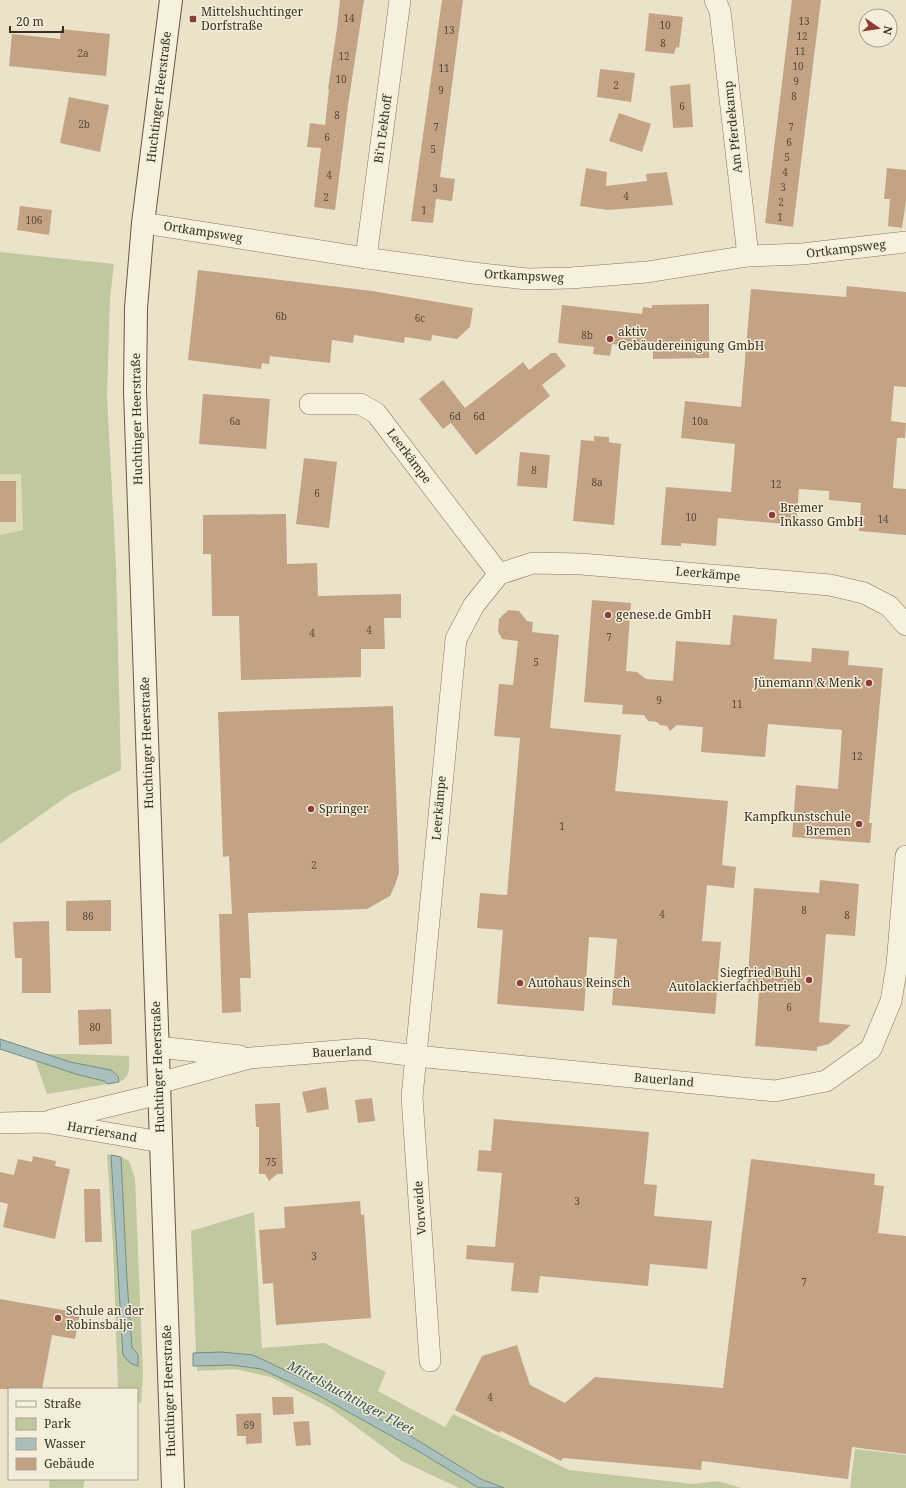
<svg xmlns="http://www.w3.org/2000/svg" width="906" height="1488" font-family="'Noto Serif',serif">
  <rect width="100%" height="100%" fill="#eae3ca"/>
  <path fill="#dfdbb8" d="M0,474H21L23,530L0,535Z"/>
  <g fill="#c0c89f">
    <path d="M0,252L114,264L110,298L107,396L116,566L121,770L69,795L0,844V535L23,530L21,474H0Z"/>
    <path d="M46,1054H71L129,1056C129,1068 131,1077 119,1082L118,1076L102,1068L70,1062Z"/>
    <path d="M35,1060L79,1075L104,1081L108,1084L47,1094Z"/>
    <path d="M107,1154L111,1155L121,1331L138,1355L132,1347L127,1280L121,1157L129,1161L135,1178L143,1374L141,1403L137,1402V1389H118L113,1244Z"/>
    <path d="M254,1212L262,1348L324,1343L386,1372L378,1391L445,1427L453,1414L569,1470L693,1484L718,1481L741,1488H504L481,1478L399,1429L314,1384L253,1355L221,1352L196,1353L191,1231Z"/>
    <path d="M232,1365L261,1369L318,1395L418,1451L479,1488H459L402,1461L332,1409L271,1377L235,1369L197,1371V1366Z"/>
    <path d="M855,1449L906,1455V1488H850Z"/>
    <path d="M50,1479H85L83,1488H49Z"/>
  </g>
  <g fill="#aabfbb" stroke="#718d88">
    <path d="M0,1039L70,1062L111,1070L118,1076L119,1082L108,1084L104,1081L79,1075L0,1049Z"/>
    <path d="M111,1155L121,1157L127,1280L132,1347L138,1355V1366L130,1363L123,1355Z"/>
    <path d="M221,1352L253,1355L314,1384L399,1429L481,1479L504,1488H479L418,1451L318,1395L261,1369L232,1365L193,1366V1353Z"/>
  </g>
  <g fill="#c4a384">
    <path d="M340,0H364L348,105L335,210L314,207L321,148L307,147L310,123L325,125L329,89H328L337,28Z"/>
    <path d="M442,0H463L440,177L455,179L452,201L436,199L433,223L411,221Z"/>
    <path d="M792,0H821L793,227L765,223Z"/>
    <path d="M649,13L683,17L679,48L676,47L674,54L645,51Z"/>
    <path d="M61,29L110,34L106,76L9,66L12,34L60,39Z"/>
    <path d="M600,69L635,73L631,102L597,97Z"/>
    <path d="M690,84L693,127L673,128L670,86Z"/>
    <path d="M69,97L109,105L100,152L60,143Z"/>
    <path d="M619,113L651,124L642,152L609,141Z"/>
    <path d="M586,168L607,172L606,186L647,181L646,174L667,172L673,205L608,210L580,206Z"/>
    <path d="M887,168L906,170V201L902,228L888,226L890,199H884Z"/>
    <path d="M20,206L52,210L49,235L17,230Z"/>
    <path d="M198,270L372,291L473,308L470,327L457,339L432,335L431,341L405,337L404,343L354,335L353,343L332,340L330,363L270,356L269,364L262,363L261,369L188,360Z"/>
    <path d="M847,286L906,292V387L894,386L891,421L906,423L905,438H897L893,488L906,489V535L859,531L861,503L829,500V491L799,489L796,525L718,518L716,546L681,543V546L661,545L666,487L731,492L735,444L681,438L685,401L741,407L751,289L846,297Z"/>
    <path d="M709,304V358L653,359V349L612,344L610,356L593,354L594,347L558,343L562,305L642,314L643,307L652,308V305Z"/>
    <path d="M551,353H556L566,366L542,385L550,396L476,455L451,423L443,429L419,399L443,380L465,408L523,362L529,370Z"/>
    <path d="M203,394L270,399L266,449L199,444Z"/>
    <path d="M594,436L609,437V442L621,444L614,525L573,521L581,440L594,441Z"/>
    <path d="M520,452L550,455L547,488L517,486Z"/>
    <path d="M304,458L337,462L329,528L296,524Z"/>
    <rect x="0" y="481" width="16" height="41"/>
    <path d="M286,514L287,564L317,563L318,596L401,594V618H384L385,649H361V677L241,680L239,616H212L211,554H203V515Z"/>
    <path d="M592,600L631,603L626,671L637,672L646,679L673,681L676,641L730,645L733,615L777,619L774,659L811,662L812,648L849,651L848,665L883,668L869,823H872L870,843L792,837L796,785L838,789L842,730L768,724L765,757L701,752L703,727L677,725L670,731L667,726L660,725L657,722L648,721L644,715L622,714L623,705L584,702Z"/>
    <path d="M508,610L519,611L527,621L533,622L532,632L559,635L550,728L621,735L615,791L728,801L722,865L736,867L734,888L707,885L702,941L721,942L715,1014L612,1005L617,939L589,937L584,1011L497,1004L503,930L477,928L480,893L507,895L520,738L494,736L499,684L513,685L518,641L502,639L498,631L499,619Z"/>
    <path d="M393,706L399,873L395,885L390,896L367,909L248,913L251,978H240L241,1012L222,1013L219,914H232L229,856L223,857L218,712Z"/>
    <path d="M820,880L859,884L855,936L826,934L819,1022L851,1025L829,1044L817,1047V1051L755,1046L759,991L747,990L754,888L819,893Z"/>
    <path d="M111,900V931H66V901Z"/>
    <path d="M49,921L51,993H22V958H15L13,922Z"/>
    <path d="M111,1009L112,1044L79,1045L78,1010Z"/>
    <path d="M326,1087L329,1109L307,1113L302,1092Z"/>
    <path d="M372,1098L375,1121L358,1123L355,1100Z"/>
    <path d="M280,1103L283,1174H277L269,1181L265,1174H259V1127H256L255,1104Z"/>
    <path d="M494,1119L649,1132L644,1184L657,1185L654,1216L712,1221L707,1269L650,1264L648,1286L540,1276L538,1293L511,1291L514,1263L466,1259L467,1245L495,1247L502,1173L477,1171L479,1150L491,1151Z"/>
    <path d="M33,1156L56,1161L55,1166L70,1169L55,1239L3,1227L8,1204L0,1202V1172L14,1175L18,1159L32,1162Z"/>
    <path d="M751,1159L875,1174L874,1185L884,1186L878,1233L906,1236V1454L852,1447L848,1479L702,1461L701,1470L563,1458L561,1461L501,1431L500,1433L455,1410L482,1356L517,1345L530,1385L565,1403L595,1377L723,1388Z"/>
    <path d="M84,1189H100L102,1242H85Z"/>
    <path d="M360,1201L361,1215L364,1214L371,1318L276,1325L273,1283L263,1284L259,1230L285,1228L284,1207Z"/>
    <path d="M0,1299L80,1313L75,1339L52,1335L42,1389H0Z"/>
    <path d="M272,1397H293L294,1414L273,1415Z"/>
    <path d="M261,1413L262,1443L246,1444V1436H237L236,1414Z"/>
    <path d="M309,1421L311,1445L296,1446L293,1422Z"/>
  </g>
  <g fill="none" stroke-linecap="round" stroke-linejoin="round">
    <defs>
      <g id="street">
        <path d="M715,0L720,11L748,256"/>
        <path d="M143,223L366,258L473,273L527,279L571,278L647,272L748,256L802,254L906,242"/>
        <path d="M366,258L400,0"/>
        <path d="M310,404H360L376,413L499,574"/>
        <path d="M158,1047L240,1056"/>
        <path d="M159,1083L250,1058L362,1049L416,1056L775,1091L826,1081L871,1049L891,1001L897,965L906,856"/>
        <path d="M52,1120L159,1094"/>
        <path d="M0,1123L44,1122L161,1142"/>
        <path d="M430,1361L412,1097L456,639L474,605L499,574L533,563L581,564L830,585L864,593L889,606L906,625"/>
      </g>
      <path id="secondary" d="M171,0L143,223L136,308L135,391L173,1488"/>
    </defs>
    <use href="#street" stroke="#857660" stroke-width="22"/>
    <use href="#secondary" stroke="#675843" stroke-width="24"/>
    <use href="#street" stroke="#f6f0dd" stroke-width="21"/>
    <use href="#secondary" stroke="#f6f0dd" stroke-width="22"/>
  </g>
  <g fill="#8e3c37" stroke="#f3edd9" stroke-width="1.5">
    <rect x="189" y="15" width="8" height="8" rx="2"/>
    <circle cx="610" cy="339" r="4"/>
    <circle cx="772" cy="515" r="4"/>
    <circle cx="608" cy="615" r="4"/>
    <circle cx="869" cy="683" r="4"/>
    <circle cx="311" cy="809" r="4"/>
    <circle cx="859" cy="824" r="4"/>
    <circle cx="809" cy="980" r="4"/>
    <circle cx="520" cy="983" r="4"/>
    <circle cx="58" cy="1318" r="4"/>
  </g>
  <g text-anchor="middle" stroke-width="3" stroke-linejoin="round" paint-order="stroke">
    <g font-size="10" fill="#5b4b3a">
      <text x="349" y="22">14</text>
      <text x="804" y="25">13</text>
      <text x="665" y="29">10</text>
      <text x="449" y="34">13</text>
      <text x="802" y="40">12</text>
      <text x="663" y="47">8</text>
      <text x="800" y="55">11</text>
      <text x="83" y="57">2a</text>
      <text x="344" y="60">12</text>
      <text x="798" y="70">10</text>
      <text x="444" y="72">11</text>
      <text x="341" y="83">10</text>
      <text x="796" y="85">9</text>
      <text x="616" y="89">2</text>
      <text x="441" y="94">9</text>
      <text x="794" y="100">8</text>
      <text x="682" y="110">6</text>
      <text x="337" y="119">8</text>
      <text x="84" y="128">2b</text>
      <text x="436" y="131">7</text>
      <text x="791" y="131">7</text>
      <text x="327" y="141">6</text>
      <text x="789" y="146">6</text>
      <text x="433" y="153">5</text>
      <text x="787" y="161">5</text>
      <text x="785" y="176">4</text>
      <text x="329" y="179">4</text>
      <text x="783" y="191">3</text>
      <text x="435" y="192">3</text>
      <text x="626" y="200">4</text>
      <text x="326" y="201">2</text>
      <text x="781" y="206">2</text>
      <text x="424" y="214">1</text>
      <text x="780" y="221">1</text>
      <text x="34" y="224">106</text>
      <text x="281" y="320">6b</text>
      <text x="420" y="322">6c</text>
      <text x="587" y="339">8b</text>
      <text x="455" y="420">6d</text>
      <text x="479" y="420">6d</text>
      <text x="235" y="425">6a</text>
      <text x="700" y="425">10a</text>
      <text x="534" y="474">8</text>
      <text x="597" y="486">8a</text>
      <text x="776" y="488">12</text>
      <text x="317" y="497">6</text>
      <text x="691" y="521">10</text>
      <text x="883" y="523">14</text>
      <text x="369" y="634">4</text>
      <text x="312" y="637">4</text>
      <text x="609" y="641">7</text>
      <text x="536" y="666">5</text>
      <text x="659" y="704">9</text>
      <text x="737" y="708">11</text>
      <text x="857" y="760">12</text>
      <text x="562" y="830">1</text>
      <text x="314" y="869">2</text>
      <text x="804" y="914">8</text>
      <text x="662" y="918">4</text>
      <text x="847" y="919">8</text>
      <text x="88" y="920">86</text>
      <text x="789" y="1011">6</text>
      <text x="95" y="1031">80</text>
      <text x="271" y="1166">75</text>
      <text x="577" y="1205">3</text>
      <text x="314" y="1260">3</text>
      <text x="804" y="1286">7</text>
      <text x="490" y="1401">4</text>
      <text x="249" y="1429">69</text>
    </g>
    <g font-size="12" fill="#382e22" stroke="#f3edd9" text-anchor="start">
      <text x="201" y="16">Mittelshuchtinger<tspan x="201" dy="14">Dorfstraße</tspan></text>
      <text x="618" y="336">aktiv<tspan x="618" dy="14">Gebäudereinigung GmbH</tspan></text>
      <text x="780" y="512">Bremer<tspan x="780" dy="14">Inkasso GmbH</tspan></text>
      <text x="616" y="619">genese.de GmbH</text>
      <text x="861" y="687" text-anchor="end">Jünemann &amp; Menk</text>
      <text x="319" y="813">Springer</text>
      <text x="851" y="821" text-anchor="end">Kampfkunstschule<tspan x="851" dy="14">Bremen</tspan></text>
      <text x="801" y="977" text-anchor="end">Siegfried Buhl<tspan x="801" dy="14">Autolackierfachbetrieb</tspan></text>
      <text x="528" y="987">Autohaus Reinsch</text>
      <text x="66" y="1315">Schule an der<tspan x="66" dy="14">Robinsbalje</tspan></text>
    </g>
    <g font-size="12" fill="#382e22" stroke="#f3edd9">
      <text transform="translate(159 97) rotate(-83)" y="4">Huchtinger Heerstraße</text>
      <text transform="translate(733 127) rotate(-96)" y="4">Am Pferdekamp</text>
      <text transform="translate(383 129) rotate(-82)" y="4">Bi'n Eekhoff</text>
      <text transform="translate(203 232) rotate(9)" y="4">Ortkampsweg</text>
      <text transform="translate(846 249) rotate(-7)" y="4">Ortkampsweg</text>
      <text transform="translate(524 276) rotate(3)" y="4">Ortkampsweg</text>
      <text transform="translate(137 419) rotate(-91)" y="4">Huchtinger Heerstraße</text>
      <text transform="translate(409 456) rotate(53)" y="4">Leerkämpe</text>
      <text transform="translate(708 574) rotate(5)" y="4">Leerkämpe</text>
      <text transform="translate(147 743) rotate(-92)" y="4">Huchtinger Heerstraße</text>
      <text transform="translate(439 808) rotate(-85)" y="4">Leerkämpe</text>
      <text transform="translate(342 1052) rotate(-2)" y="4">Bauerland</text>
      <text transform="translate(158 1067) rotate(-92)" y="4">Huchtinger Heerstraße</text>
      <text transform="translate(664 1080) rotate(5)" y="4">Bauerland</text>
      <text transform="translate(102 1132) rotate(10)" y="4">Harriersand</text>
      <text transform="translate(420 1208) rotate(-94)" y="4">Vorweide</text>
      <text transform="translate(169 1391) rotate(-92)" y="4">Huchtinger Heerstraße</text>
    </g>
    <g font-size="13" font-style="italic" fill="#355" stroke="#f3edd9">
      <text transform="translate(351 1397) rotate(28)" y="5">Mittelshuchtinger Fleet</text>
    </g>
  </g>
  <rect x="8" y="1388" width="130" height="92" fill="#f3edd9" stroke="#a8a190"/>
  <rect x="16" y="1401" width="20" height="6" fill="#f6f0dd" stroke="#a8a190"/>
  <text x="44" y="1408" font-size="12" fill="#382e22">Straße</text>
  <rect x="16" y="1418" width="20" height="12" fill="#c0c89f" stroke="#a8a190"/>
  <text x="44" y="1428" font-size="12" fill="#382e22">Park</text>
  <rect x="16" y="1438" width="20" height="12" fill="#aabfbb" stroke="#a8a190"/>
  <text x="44" y="1448" font-size="12" fill="#382e22">Wasser</text>
  <rect x="16" y="1458" width="20" height="12" fill="#c4a384" stroke="#a8a190"/>
  <text x="44" y="1468" font-size="12" fill="#382e22">Gebäude</text>
  <g transform="translate(878 28) rotate(103)"><circle r="19" fill="#f3edd9" stroke="#a8a190"/>
  <path d="M0-3L7 15L0 10L-7 15Z" fill="#8e3c37"/>
  <text y="-6" font-size="11" font-weight="bold" text-anchor="middle" fill="#382e22">N</text>
  </g>
  <path d="M10 26v6h53v-6" fill="none" stroke="#382e22" stroke-width="2"/>
  <text x="16" y="26" font-size="12" fill="#382e22" stroke="#f3edd9" stroke-width="3" paint-order="stroke">20 m</text>
</svg>
